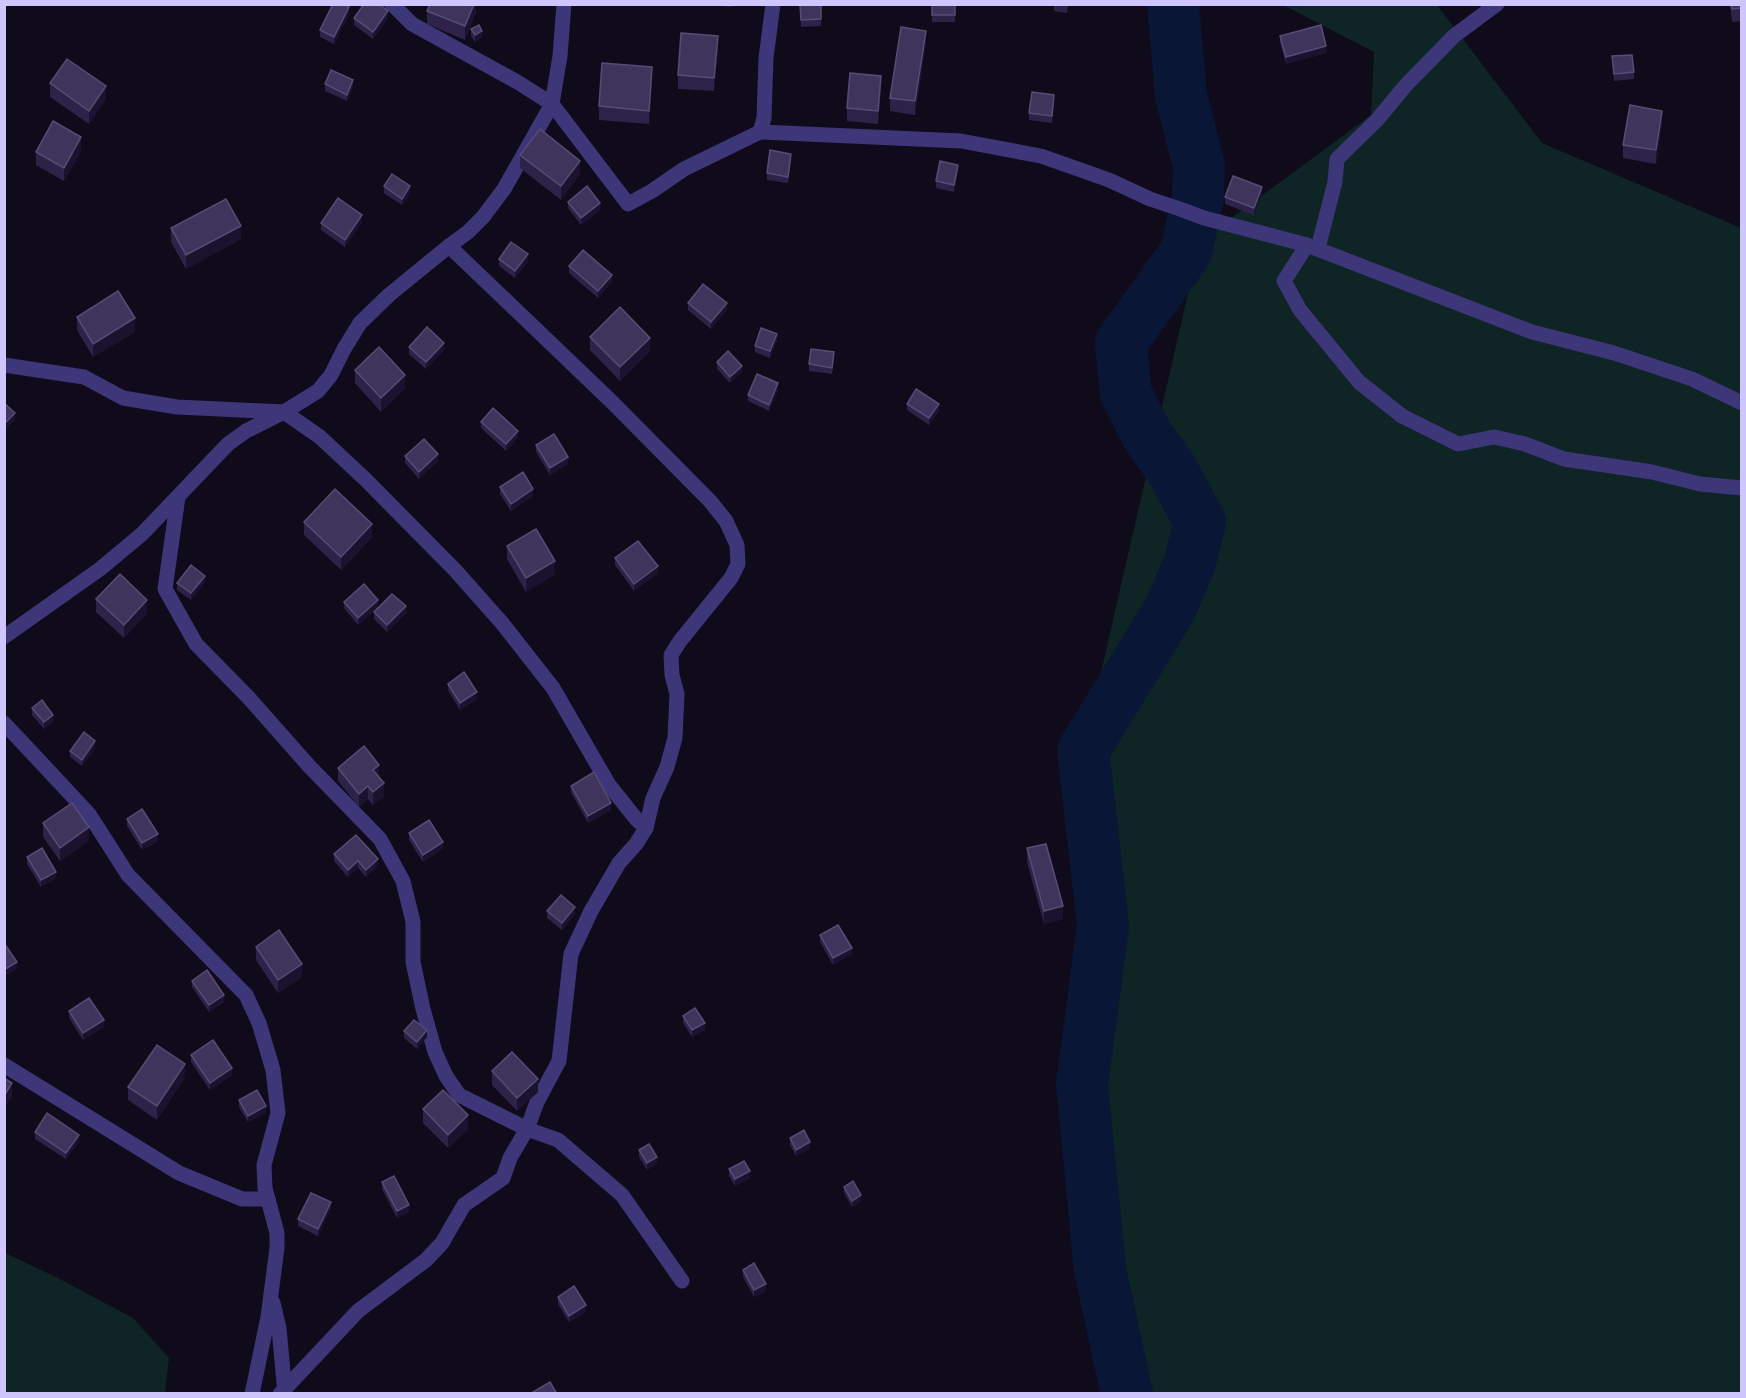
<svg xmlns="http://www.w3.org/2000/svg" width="1746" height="1398" font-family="'Open Sans',sans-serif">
  <rect width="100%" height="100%" fill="#0f0b1b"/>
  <g fill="#0e2425">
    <path d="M1283,5H1437L1542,143L1741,228V1393H1132L1114,1320L1071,803L1200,241L1371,115L1374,52Z"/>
    <path d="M5,1253L56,1277L133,1318L169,1358L165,1393H5Z"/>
  </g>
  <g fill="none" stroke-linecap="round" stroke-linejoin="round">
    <path stroke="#091636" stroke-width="52" d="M1127,1394L1100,1270L1082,1085L1103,925L1083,751L1170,609L1190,563L1200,522L1172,470L1147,435L1126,394L1121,343L1186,252L1198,197L1199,166L1181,96L1173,4"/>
    <g stroke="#3d3679" stroke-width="15">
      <path d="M392,4L412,24L519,83L552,104L628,204L652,191L684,169L760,132L961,141L1041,156L1109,180L1150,199L1180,209L1204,218L1307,245L1532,332L1614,353L1692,379L1742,403"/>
      <path d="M760,132L764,118L766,58L773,4"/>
      <path d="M1307,245L1284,281L1300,310L1359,382L1402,416L1458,444L1494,437L1525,444L1564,459L1652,472L1700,484L1742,488"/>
      <path d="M1318,248L1335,182L1337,159L1377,120L1406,85L1454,36L1497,4"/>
      <path d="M4,365L84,377L123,398L177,407L284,412L320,437L365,479L455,570L502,623L553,688L609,785L637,820L646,828"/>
      <path d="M178,497L165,589L196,644L248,697L309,766L380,839L403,881L413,922V962L423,1009L435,1052L446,1076L459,1095L527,1129L558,1140L622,1195L682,1281"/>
      <path d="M4,637L100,569L142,534L228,444L246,431L284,412L318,391L331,375L344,349L360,323L389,295L449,246L468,232L483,217L504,189L552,104L560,56L564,4"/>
      <path d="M4,723L89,814L128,875L246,995L259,1023L273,1070L278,1113L264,1165L265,1188L277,1233V1248L268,1317L252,1394"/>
      <path d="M4,1065L179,1173L242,1199H268"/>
      <path d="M273,1303L279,1328L285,1394"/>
      <path d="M280,1394L358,1311L426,1260L442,1243L464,1205L503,1178L510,1158L527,1129L537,1102L559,1061L571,954L591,911L619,863L636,844L646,828L653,798L667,767L675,738L677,694L672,675L671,655L680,641L731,578L738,564L737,545L726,521L710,501L612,402L449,246"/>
    </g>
  </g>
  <g fill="#2d2349">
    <path d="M476,4V12L465,40L427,24V11Z"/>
    <path d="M708,4H731V7Z"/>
    <path d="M800,4H821V26L801,27Z"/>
    <rect x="932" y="4" width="23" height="18"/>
    <path d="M1054,4H1068L1067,13L1054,11Z"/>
    <path d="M1730,4H1742V21L1732,22Z"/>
    <path d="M349,14L334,44L320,37V30Z"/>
    <path d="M354,18H388L373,39L354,25Z"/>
    <path d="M471,29L482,37L475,42L471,36Z"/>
    <path d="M1280,36L1326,53L1286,64L1280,43Z"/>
    <path d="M926,44L915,115L890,111V98Z"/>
    <path d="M718,49L714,91L678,89V75Z"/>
    <path d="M1612,56L1634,72V79L1614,81Z"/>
    <path d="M652,81L649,124L599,120V106Z"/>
    <path d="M50,83L106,99L89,124L50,97Z"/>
    <path d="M325,84L353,87L347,101L325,91Z"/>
    <path d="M881,89L878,124L847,121V108Z"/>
    <path d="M1054,102L1052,123L1029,120V113Z"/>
    <path d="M1662,124L1656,164L1623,158V145Z"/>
    <path d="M81,151L64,181L36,165V152Z"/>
    <path d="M520,155L580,174L561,200L520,168Z"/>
    <path d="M791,161L788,183L767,180V173Z"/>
    <path d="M958,172L954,192L936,188V181Z"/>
    <path d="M384,186L410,193L402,205L384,193Z"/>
    <path d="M1262,194L1254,215L1225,204V197Z"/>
    <path d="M568,202L600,210L581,225L568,208Z"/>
    <path d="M362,222L345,247L321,230V223Z"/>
    <path d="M171,228L241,239L186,269L171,242Z"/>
    <path d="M499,259L528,261L515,278L499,266Z"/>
    <path d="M569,266L612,282L598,298L569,273Z"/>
    <path d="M688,303L727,310L711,329L688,310Z"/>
    <path d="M77,317L135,332L93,357L77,330Z"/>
    <path d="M590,337L650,351L620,381L590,350Z"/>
    <path d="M777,341L770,358L755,352V346Z"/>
    <path d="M409,347L444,350L426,369L409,354Z"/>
    <path d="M834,359L832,374L809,371V364Z"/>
    <path d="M717,362L742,372L730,383L717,369Z"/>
    <path d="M355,370L405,388L381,412L355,383Z"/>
    <path d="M778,390L769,411L748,401V395Z"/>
    <path d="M907,404L939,411L929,425L907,410Z"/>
    <path d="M481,422L518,437L506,451L481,428Z"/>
    <path d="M536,445L568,464L550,475L536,452Z"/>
    <path d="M405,456L438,461L419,479L405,463Z"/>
    <path d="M500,487L533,496L511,511L500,494Z"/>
    <path d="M304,522L372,537L341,570L304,535Z"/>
    <path d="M507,546L555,574L526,592L507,559Z"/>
    <path d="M615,558L658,573L634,591L615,565Z"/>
    <path d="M205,582L191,600L177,590V583Z"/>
    <path d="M96,599L147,613L124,638L96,612Z"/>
    <path d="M344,602L378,607L358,625L344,608Z"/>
    <path d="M374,612L406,613L387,632L374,619Z"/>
    <path d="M448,684L477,699L460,710L448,690Z"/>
    <path d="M32,708L53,722L44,729L32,715Z"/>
    <path d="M95,748L82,766L70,757V751Z"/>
    <path d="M338,768L379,778L384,797L373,805L368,799L359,807L338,781Z"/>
    <path d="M571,786L611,810L588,823L571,792Z"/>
    <path d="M127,819L158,841L142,850L127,826Z"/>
    <path d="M43,823L89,841L60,861L43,837Z"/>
    <path d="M409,833L443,848L423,862L409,840Z"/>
    <path d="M1027,848L1063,919L1044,924L1027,862Z"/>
    <path d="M334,854L378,866L366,877L358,868L348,877L334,861Z"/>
    <path d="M27,857L56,878L41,887L27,864Z"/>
    <path d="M547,911L575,914L562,930L547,918Z"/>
    <path d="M820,935L852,954L833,965L820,942Z"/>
    <path d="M256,947L302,977L278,993L256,960Z"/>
    <path d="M192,981L224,1002L209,1012L192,987Z"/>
    <path d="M69,1011L104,1027L83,1040L69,1018Z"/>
    <path d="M683,1016L705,1030L692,1037L683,1023Z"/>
    <path d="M404,1031L427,1037L417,1049L404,1038Z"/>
    <path d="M191,1055L232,1075L210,1090L191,1062Z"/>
    <path d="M492,1071L538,1092L517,1111L492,1085Z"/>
    <path d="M185,1077L157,1120L128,1100V1087Z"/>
    <path d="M239,1100L266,1113L248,1122L239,1107Z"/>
    <path d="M423,1109L468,1129L448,1148L423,1123Z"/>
    <path d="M35,1132L79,1141L66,1159L35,1139Z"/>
    <path d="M790,1138L810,1149L796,1156L790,1145Z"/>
    <path d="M639,1150L657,1164L647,1170L639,1157Z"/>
    <path d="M729,1169L750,1178L735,1186L729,1176Z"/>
    <path d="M382,1182L409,1212L397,1218L382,1189Z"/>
    <path d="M844,1187L861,1201L852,1207L844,1193Z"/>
    <path d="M331,1209L318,1236L298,1226V1219Z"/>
    <path d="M743,1270L766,1291L754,1297L743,1277Z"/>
    <path d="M558,1297L586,1312L569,1322L558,1304Z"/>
  </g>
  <g fill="#1a122e">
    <path d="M474,4H476V12L465,40V26Z"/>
    <path d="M349,7V14L334,44V37Z"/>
    <path d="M388,11V18L373,39V32Z"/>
    <path d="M482,31V37L475,42V35Z"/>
    <path d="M926,31V44L915,115V101Z"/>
    <path d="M718,36V49L714,91V78Z"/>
    <path d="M1326,46V53L1286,64V57Z"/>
    <path d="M652,67V81L649,124V111Z"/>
    <path d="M881,76V89L878,124V111Z"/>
    <path d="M353,80V87L347,101V95Z"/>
    <path d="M106,86V99L89,124V111Z"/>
    <path d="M1662,111V124L1656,164V150Z"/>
    <path d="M81,137V151L64,181V168Z"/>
    <path d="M791,154V161L788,183V177Z"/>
    <path d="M580,161V174L561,200V186Z"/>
    <path d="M958,165V172L954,192V185Z"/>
    <path d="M410,186V193L402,205V199Z"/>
    <path d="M1262,187V194L1254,215V208Z"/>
    <path d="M600,203V210L581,225V218Z"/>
    <path d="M362,215V222L345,247V240Z"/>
    <path d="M241,226V239L186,269V255Z"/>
    <path d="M528,254V261L515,278V271Z"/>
    <path d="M612,275V282L598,298V291Z"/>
    <path d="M727,303V310L711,329V322Z"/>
    <path d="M135,318V332L93,357V344Z"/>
    <path d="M777,334V341L770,358V351Z"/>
    <path d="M650,338V351L620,381V367Z"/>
    <path d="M444,343V350L426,369V362Z"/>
    <path d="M742,366V372L730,383V377Z"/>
    <path d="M405,375V388L381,412V398Z"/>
    <path d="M778,383V390L769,411V405Z"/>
    <path d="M939,404V411L929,425V418Z"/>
    <path d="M15,413V420L4,431V424Z"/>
    <path d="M518,431V437L506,451V444Z"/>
    <path d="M438,454V461L419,479V472Z"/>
    <path d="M568,457V464L550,475V468Z"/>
    <path d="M533,489V496L511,511V504Z"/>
    <path d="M372,524V537L341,570V557Z"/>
    <path d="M555,561V574L526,592V578Z"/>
    <path d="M658,566V573L634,591V584Z"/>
    <path d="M205,576V582L191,600V593Z"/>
    <path d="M147,600V613L124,638V625Z"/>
    <path d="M378,600V607L358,625V618Z"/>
    <path d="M406,606V613L387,632V625Z"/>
    <path d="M477,692V699L460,710V703Z"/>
    <path d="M53,715V722L44,729V722Z"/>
    <path d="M95,741V748L82,766V760Z"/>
    <path d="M379,765V778L373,770Z"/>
    <path d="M384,783V797L373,805V792Z"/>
    <path d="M368,786V799L359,807V794Z"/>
    <path d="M611,803V810L588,823V816Z"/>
    <path d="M89,827V841L60,861V848Z"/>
    <path d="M158,834V841L142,850V843Z"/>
    <path d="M443,842V848L423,862V855Z"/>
    <path d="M378,859V866L366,877V870Z"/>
    <path d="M358,861V868L348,877V870Z"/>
    <path d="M56,872V878L41,887V880Z"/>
    <path d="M1063,906V919L1044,924V911Z"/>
    <path d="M575,907V914L562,930V923Z"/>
    <path d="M852,948V954L833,965V958Z"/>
    <path d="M17,962V969L4,977V970Z"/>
    <path d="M302,964V977L278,993V980Z"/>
    <path d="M224,995V1002L209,1012V1005Z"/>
    <path d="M104,1020V1027L83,1040V1033Z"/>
    <path d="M705,1023V1030L692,1037V1030Z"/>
    <path d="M427,1030V1037L417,1049V1042Z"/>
    <path d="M185,1064V1077L157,1120V1106Z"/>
    <path d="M232,1068V1075L210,1090V1083Z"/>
    <path d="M538,1079V1092L517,1111V1098Z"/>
    <path d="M12,1083V1096L4,1109V1096Z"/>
    <path d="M266,1106V1113L248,1122V1116Z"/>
    <path d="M468,1115V1129L448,1148V1135Z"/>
    <path d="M79,1135V1141L66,1159V1153Z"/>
    <path d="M810,1142V1149L796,1156V1150Z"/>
    <path d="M657,1157V1164L647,1170V1163Z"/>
    <path d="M750,1171V1178L735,1186V1179Z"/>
    <path d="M861,1195V1201L852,1207V1201Z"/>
    <path d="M331,1202V1209L318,1236V1229Z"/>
    <path d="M409,1205V1212L397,1218V1211Z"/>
    <path d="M766,1284V1291L754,1297V1290Z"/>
    <path d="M586,1305V1312L569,1322V1316Z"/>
  </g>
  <g fill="#3f355c" stroke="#564c76" stroke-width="1.5">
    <path d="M333,4H343L349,7L334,37L320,30Z"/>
    <path d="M364,4H379L388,11L373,32L354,18Z"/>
    <path d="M430,4H474L465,26L427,11Z"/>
    <path d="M800,4H821V19L801,20Z"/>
    <rect x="932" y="4" width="23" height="11"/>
    <path d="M1731,4H1742V8L1732,9Z"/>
    <path d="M479,25L482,31L475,35L471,29Z"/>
    <path d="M1321,25L1326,46L1286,57L1280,36Z"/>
    <path d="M901,27L926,31L915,101L890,98Z"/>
    <path d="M681,33L718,36L714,78L678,75Z"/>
    <path d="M1632,55L1634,72L1614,74L1612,56Z"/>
    <path d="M67,59L106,86L89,111L50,83Z"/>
    <path d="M602,63L652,67L649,111L599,106Z"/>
    <path d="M331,70L353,80L347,95L325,84Z"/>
    <path d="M850,73L881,76L878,111L847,108Z"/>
    <path d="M1032,92L1054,95L1052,116L1029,113Z"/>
    <path d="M1630,105L1662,111L1656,150L1623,145Z"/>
    <path d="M53,121L81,137L64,168L36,152Z"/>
    <path d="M540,129L580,161L561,186L520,155Z"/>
    <path d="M770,150L791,154L788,177L767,173Z"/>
    <path d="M940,161L958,165L954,185L936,181Z"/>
    <path d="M392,174L410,186L402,199L384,186Z"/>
    <path d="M1233,176L1262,187L1254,208L1225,197Z"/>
    <path d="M587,186L600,203L581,218L568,202Z"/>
    <path d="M338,198L362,215L345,240L321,223Z"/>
    <path d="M226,199L241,226L186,255L171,228Z"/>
    <path d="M511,242L528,254L515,271L499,259Z"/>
    <path d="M583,250L612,275L598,291L569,266Z"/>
    <path d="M703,284L727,303L711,322L688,303Z"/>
    <path d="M118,291L135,318L93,344L77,317Z"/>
    <path d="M620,307L650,338L620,367L590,337Z"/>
    <path d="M427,327L444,343L426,362L409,347Z"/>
    <path d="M761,328L777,334L770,351L755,346Z"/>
    <path d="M379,347L405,375L381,398L355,370Z"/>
    <path d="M811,349L834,352L832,368L809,364Z"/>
    <path d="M728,351L742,366L730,377L717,362Z"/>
    <path d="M757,374L778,383L769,405L748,395Z"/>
    <path d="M916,389L939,404L929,418L907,404Z"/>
    <path d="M4,403L15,413L4,424Z"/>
    <path d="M493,408L518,431L506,444L481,422Z"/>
    <path d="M554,434L568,457L550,468L536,445Z"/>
    <path d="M424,439L438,454L419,472L405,456Z"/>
    <path d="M523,472L533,489L511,504L500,487Z"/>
    <path d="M335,489L372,524L341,557L304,522Z"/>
    <path d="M536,529L555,561L526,578L507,546Z"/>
    <path d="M638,541L658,566L634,584L615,558Z"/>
    <path d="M191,565L205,576L191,593L177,583Z"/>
    <path d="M120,574L147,600L124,625L96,599Z"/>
    <path d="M364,584L378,600L358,618L344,602Z"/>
    <path d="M392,594L406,606L387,625L374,612Z"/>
    <path d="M464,672L477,692L460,703L448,684Z"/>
    <path d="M42,700L53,715L44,722L32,708Z"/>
    <path d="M84,732L95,741L82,760L70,751Z"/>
    <path d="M364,746L379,765L373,770L384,783L373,792L368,786L359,794L338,768Z"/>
    <path d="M594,772L611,803L588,816L571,786Z"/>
    <path d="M72,803L89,827L60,848L43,823Z"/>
    <path d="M142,809L158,834L142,843L127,819Z"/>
    <path d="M429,820L443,842L423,855L409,833Z"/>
    <path d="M356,835L378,859L366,870L358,861L348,870L334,854Z"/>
    <path d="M1046,844L1063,906L1044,911L1027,848Z"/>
    <path d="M42,848L56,872L41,880L27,857Z"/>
    <path d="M561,895L575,907L562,923L547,911Z"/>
    <path d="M838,925L852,948L833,958L820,935Z"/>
    <path d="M279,930L302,964L278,980L256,947Z"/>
    <path d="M4,943L17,962L4,970Z"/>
    <path d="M207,970L224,995L209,1005L192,981Z"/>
    <path d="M89,998L104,1020L83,1033L69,1011Z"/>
    <path d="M695,1008L705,1023L692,1030L683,1016Z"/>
    <path d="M414,1020L427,1030L417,1042L404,1031Z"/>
    <path d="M213,1040L232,1068L210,1083L191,1055Z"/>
    <path d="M157,1045L185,1064L157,1106L128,1087Z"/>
    <path d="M512,1052L538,1079L517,1098L492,1071Z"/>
    <path d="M4,1078L12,1083L4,1096Z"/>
    <path d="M257,1090L266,1106L248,1116L239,1100Z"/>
    <path d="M443,1090L468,1115L448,1135L423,1109Z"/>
    <path d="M47,1113L79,1135L66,1153L35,1132Z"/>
    <path d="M804,1130L810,1142L796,1150L790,1138Z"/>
    <path d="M649,1144L657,1157L647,1163L639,1150Z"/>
    <path d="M744,1161L750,1171L735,1179L729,1169Z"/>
    <path d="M394,1176L409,1205L397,1211L382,1182Z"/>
    <path d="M853,1181L861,1195L852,1201L844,1187Z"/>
    <path d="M311,1193L331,1202L318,1229L298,1219Z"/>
    <path d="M754,1263L766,1284L754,1290L743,1270Z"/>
    <path d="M574,1286L586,1305L569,1316L558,1297Z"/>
    <path d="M550,1382L557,1394H534L533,1392Z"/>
  </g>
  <rect width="1746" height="1398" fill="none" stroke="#d0c6fe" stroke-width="12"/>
</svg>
